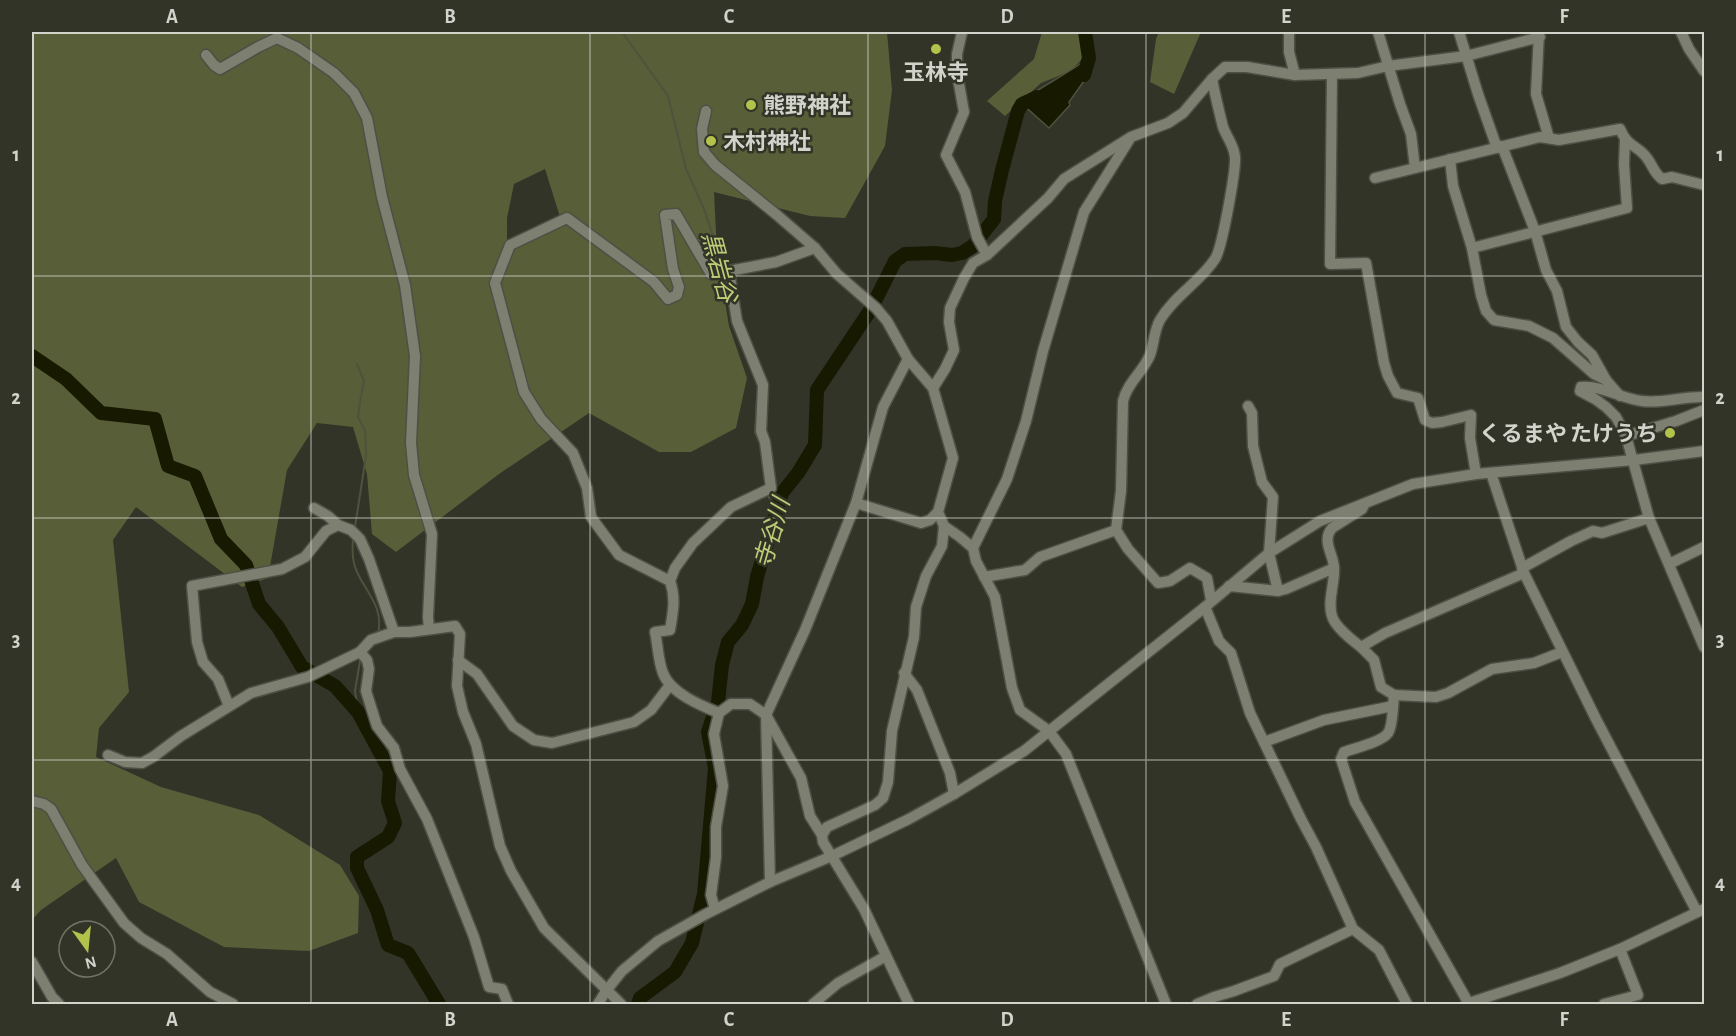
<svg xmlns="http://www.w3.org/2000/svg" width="1736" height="1036" font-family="'Alegreya Sans','Noto Sans JP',sans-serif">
  <rect width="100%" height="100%" fill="#323428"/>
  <g fill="#585e38" fill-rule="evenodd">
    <path d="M32,32H887L892,90L885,146L845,218L810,216L714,192L717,252L729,326L747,378L736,428L691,452H659L589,413L499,474L396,552L372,534L367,474L353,427L317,423L287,470L268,578L242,587L136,507L113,540L129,692L99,728L96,757L161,787L259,815L340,865L359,896L358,933L309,951L224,947L139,902L116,858L41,910L32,920ZM545,169L560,217L507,241V218L514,184Z"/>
    <path d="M1042,32H1092L1082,59L1071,71L1041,83L1005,116L987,101L1034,59Z"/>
    <path d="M1159,32H1201L1174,94L1150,82L1156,39Z"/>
  </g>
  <path fill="#171a00" stroke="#4f523d" stroke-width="1.5" d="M1089,58L1091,71L1069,102L1070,105L1049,128L1020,102C1042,86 1067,74 1089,58Z"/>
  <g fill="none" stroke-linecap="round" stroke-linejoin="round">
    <g stroke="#4f523d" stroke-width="2">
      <path d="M622,32L668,96L686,169L704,209L723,265"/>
      <path d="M757,400L755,432L760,444"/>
      <path d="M761,450L765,483"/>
      <path d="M768,494L775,516"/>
      <path d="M355,527L366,456L365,430L358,417L360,402L364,381L357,364"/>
      <path d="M353,539C352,550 352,562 357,572C367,594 384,607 378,634"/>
      <path d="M358,712L355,691L360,661L361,659"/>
    </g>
    <g stroke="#171a00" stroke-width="14">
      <path d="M1084,75L1089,58L1085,32"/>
      <path d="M32,356L66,379L101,413L155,419L168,466L195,476L221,539L246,565L259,604L278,627L302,667L335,686L358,712L390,771L388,801L395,823L388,837L357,857V868L377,910L388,945L408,953L439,1004"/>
      <path d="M638,1004L640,998L675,972L692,943L704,894L715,768L708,732L718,702L722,665L728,642L742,625L752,604L757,577L782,493L798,473L815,445L817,390L871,309L895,261L905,254L935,253L952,255L962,253L973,246L994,219L995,201L1002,170L1018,111L1022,104L1037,97"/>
    </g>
    <defs>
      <g id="minor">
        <path d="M962,32L957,54V73L964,112L946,155L965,192L977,237L987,255"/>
        <path d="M1289,32V52L1295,75"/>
        <path d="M1378,32L1400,104L1411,134L1415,168"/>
        <path d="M1459,32L1478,94L1497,148"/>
        <path d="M1539,32L1536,94L1549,138"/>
        <path d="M1681,32L1689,49L1704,71"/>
        <path d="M206,55L214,65L220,69L258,47L277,38L298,48L334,73L354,93L367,118L382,197L405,285L415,356L411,443L414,475L432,534L428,617L429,629"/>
        <path d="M1332,74L1330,264L1366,263L1384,363L1388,376L1397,393L1418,398L1425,420L1432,423L1442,422L1471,415L1470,438L1476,474"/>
        <path d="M706,111L702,129L704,152L715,165L777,215L815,248L837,274L876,308L887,321L908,359L933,388L953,458L938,512L944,526L942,546L926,576L916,607L914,637L892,731L888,782L883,798L875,805L827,827L822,835"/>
        <path d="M1502,146L1535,231L1546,270L1557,291L1566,327L1578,342L1592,355L1606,380"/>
        <path d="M1450,159L1453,186L1472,248L1481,295L1486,311L1494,320L1529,326L1553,338L1594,374L1606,380L1620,396"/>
        <path d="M1375,178L1540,137L1559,140L1620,129C1628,148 1638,145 1647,158C1653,166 1654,173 1662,179L1672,177L1704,185"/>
        <path d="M1472,248L1627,208L1624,164L1625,140"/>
        <path d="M933,388L945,369L954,350L949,322L950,308L964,278L973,263L987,255L1048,198L1064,179L1131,137L1168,123L1183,113L1212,79L1225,67H1247L1295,75L1358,73L1388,66L1466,56L1540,37"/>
        <path d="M1704,397C1684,396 1662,404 1642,401C1622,399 1602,385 1581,387L1580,391L1595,399L1606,407L1616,417L1626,436L1649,518L1704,647"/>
        <path d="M1248,406L1252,413L1253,446L1262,482L1273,497L1269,553L1278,591"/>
        <path d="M1626,436L1676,421L1704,410"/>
        <path d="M1491,473L1524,573L1596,719L1697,912"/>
        <path d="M856,503L921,523L930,520L938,512"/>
        <path d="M314,508L328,516L338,525L351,530L360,539L369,559L394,632H410L455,626L460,634L457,686L463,712L476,744L500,846L511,871L544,928L621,1004"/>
        <path d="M944,526L960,537L973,548L976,561L995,597L1012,688L1020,710L1049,731L1066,754L1166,1004"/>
        <path d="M973,548L1007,479L1026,421L1043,351L1084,212L1129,140"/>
        <path d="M1669,564L1704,547"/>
        <path d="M1522,568L1571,541L1593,531L1602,533L1649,518"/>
        <path d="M984,577L1025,570L1040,557L1116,530"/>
        <path d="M670,581L675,568L693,543L731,507L771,488L765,442L761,431L763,385L737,321L729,271"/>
        <path d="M1229,586L1278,591L1286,589L1334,568"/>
        <path d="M1211,600L1207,578L1190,568L1170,581L1158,583L1128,549L1116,530L1121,491L1123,401C1127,383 1143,372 1150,355C1154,344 1154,330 1160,320C1174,296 1200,282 1215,259C1222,249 1236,170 1235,157C1234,145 1227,138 1223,127C1219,111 1215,95 1212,79"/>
        <path d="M1205,607L1219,641L1231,653L1250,713L1301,819L1316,847L1353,929L1379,950L1407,1004"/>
        <path d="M1361,647C1352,640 1335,627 1332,616C1327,601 1335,584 1334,568C1334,555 1321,541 1332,528L1362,509L1364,505"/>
        <path d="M360,652L367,660L369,669L366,691L377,726L394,748L400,769L427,819L474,937L489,987L502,989L508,1004"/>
        <path d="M458,660L477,674L513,726L534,740L552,743L634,722L651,710L670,685"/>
        <path d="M904,673L917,690L950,773L954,794"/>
        <path d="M1394,695L1436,697L1448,693L1492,669L1534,663L1562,652"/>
        <path d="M229,706L218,679L203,662L197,642L192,586L282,569L305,557L326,531L338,525"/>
        <path d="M719,713C702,706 670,693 663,673C658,661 658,645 655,632L670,630C673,612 676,598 670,581L619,555L591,517L587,488L573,453L541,419L524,392L495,283L510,245L567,218L654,282L668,299L677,295L679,287L673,269L665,215L676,214L711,274L721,270L729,271L776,262L815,248"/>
        <path d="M1264,742L1324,720L1393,706"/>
        <path d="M108,755L125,762L142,763L153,757L181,736L251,693L308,677L360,652L371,640L394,632"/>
        <path d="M32,801L44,804L51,809L82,865L124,923L141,938L167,954L210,992L233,1004"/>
        <path d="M770,882L766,715L805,630L856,503L883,407L908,359"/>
        <path d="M715,909L711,895L716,857V827L723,786L714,734L719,713L731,704H750L766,715L801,778L810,816L822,835L823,842L864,909L909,1004"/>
        <path d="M32,962L52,997L59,1004"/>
        <path d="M598,1004L606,991L622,971L658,941L706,914L770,882L832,856L909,819L954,794L1024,751L1205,607L1269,553L1320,521L1413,484L1476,474L1634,460L1704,451"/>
        <path d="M813,1004L838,983L886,956"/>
        <path d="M1197,1004L1214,997L1234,991L1274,976L1280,964L1353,929"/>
        <path d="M1466,1004L1560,973L1620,949L1704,909"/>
        <path d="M1469,1004L1355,802L1341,759L1344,752C1355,748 1382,742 1388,733C1393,726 1393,704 1394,695L1381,687L1374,660L1361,647L1385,633L1524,573"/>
        <path d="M1604,1004L1638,995L1620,949"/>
      </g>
    </defs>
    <use href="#minor" stroke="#4e5045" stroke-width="13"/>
    <use href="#minor" stroke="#7d7f71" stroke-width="10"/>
  </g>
  <path fill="none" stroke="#d2d4cc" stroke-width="1.5" stroke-opacity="0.55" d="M311,32V1004M590,32V1004M868,32V1004M1146,32V1004M1425,32V1004M32,276H1704M32,518H1704M32,760H1704"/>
  <g fill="#b3c24b" stroke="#323428" stroke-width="2">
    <circle cx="936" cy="49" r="6"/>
    <circle cx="751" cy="105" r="6"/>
    <circle cx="711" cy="141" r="6"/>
    <circle cx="1670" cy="433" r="6"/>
  </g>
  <g text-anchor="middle" stroke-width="5" stroke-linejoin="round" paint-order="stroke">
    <g font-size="22" font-weight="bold" fill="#d2d4cc" stroke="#323428" text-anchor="start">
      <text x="936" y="80" text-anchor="middle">玉林寺</text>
      <text x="763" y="113">熊野神社</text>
      <text x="723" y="149">木村神社</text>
      <text x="1658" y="441" text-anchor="end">くるまや たけうち</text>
    </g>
    <g font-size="24" font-style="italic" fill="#bfcb77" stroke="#323428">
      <text transform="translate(719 267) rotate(75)" y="8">黒岩谷</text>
      <text transform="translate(772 533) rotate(-74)" y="8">寺谷川</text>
    </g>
  </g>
  <rect width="1736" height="1036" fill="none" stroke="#323428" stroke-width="66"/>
  <g transform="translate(87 949) rotate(165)"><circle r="28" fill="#323428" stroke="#72746a" stroke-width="1.5"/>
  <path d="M0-4.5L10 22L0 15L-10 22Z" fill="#b3c24b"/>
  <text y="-9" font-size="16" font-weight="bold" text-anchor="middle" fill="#d2d4cc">N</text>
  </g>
  <rect x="33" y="33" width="1670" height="970" fill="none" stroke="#d2d4cc" stroke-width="2"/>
  <g font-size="20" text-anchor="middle" font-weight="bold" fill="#d2d4cc">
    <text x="172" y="23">A</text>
    <text x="450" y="23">B</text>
    <text x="729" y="23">C</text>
    <text x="1007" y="23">D</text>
    <text x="1286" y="23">E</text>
    <text x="1564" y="23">F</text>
    <text x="16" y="161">1</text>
    <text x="1720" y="161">1</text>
    <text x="16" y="404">2</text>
    <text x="1720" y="404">2</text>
    <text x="16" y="646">3</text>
    <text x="1720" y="646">3</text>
    <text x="16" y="889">4</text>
    <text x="1720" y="889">4</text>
    <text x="172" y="1026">A</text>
    <text x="450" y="1026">B</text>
    <text x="729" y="1026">C</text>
    <text x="1007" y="1026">D</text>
    <text x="1286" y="1026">E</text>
    <text x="1564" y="1026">F</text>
  </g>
</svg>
